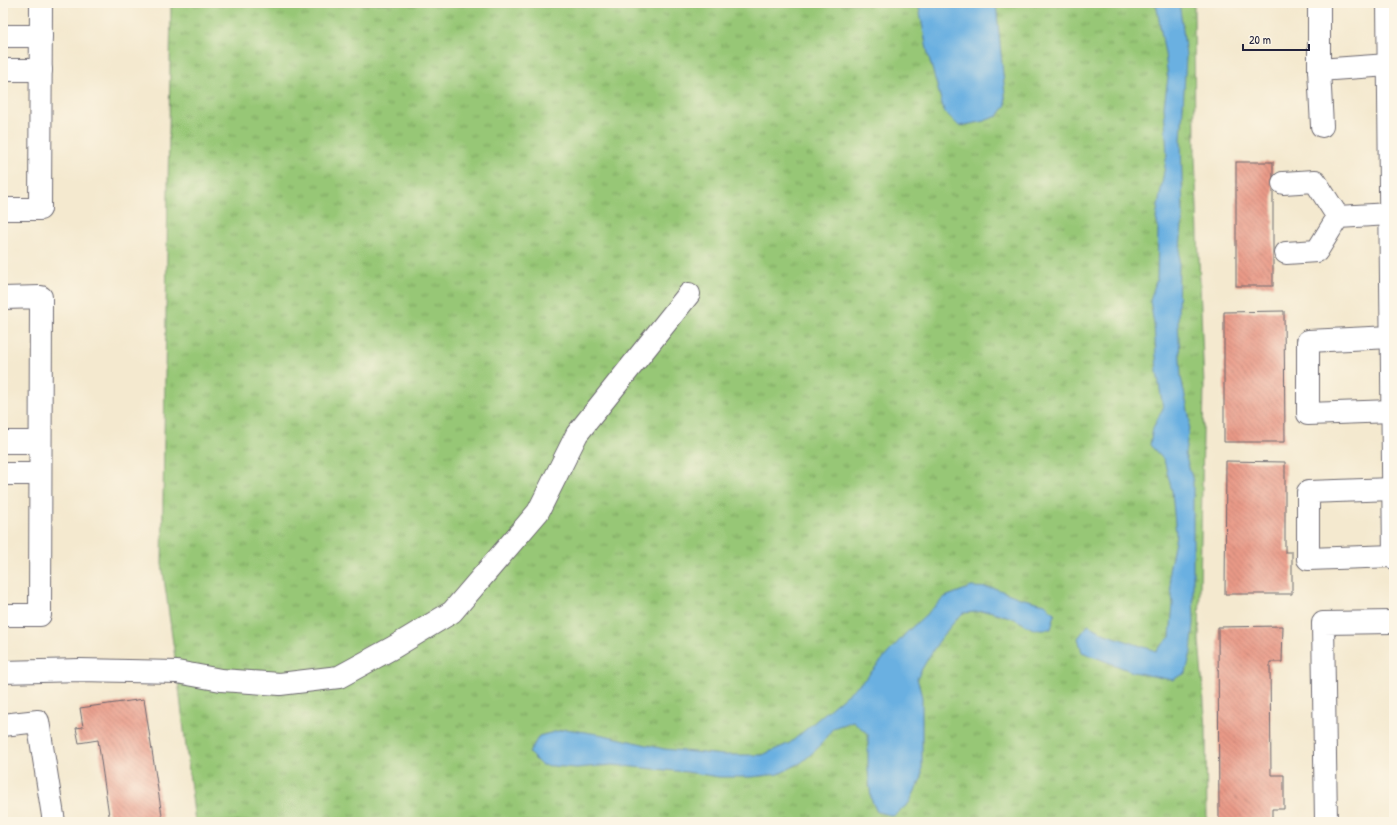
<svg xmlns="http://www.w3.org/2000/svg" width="1397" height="825" font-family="'Patrick Hand',sans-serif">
  <defs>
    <pattern id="grass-tufts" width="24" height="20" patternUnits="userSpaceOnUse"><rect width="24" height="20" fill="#97c776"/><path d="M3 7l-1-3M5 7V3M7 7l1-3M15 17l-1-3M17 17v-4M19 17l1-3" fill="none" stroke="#7ba162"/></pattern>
    <pattern id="building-back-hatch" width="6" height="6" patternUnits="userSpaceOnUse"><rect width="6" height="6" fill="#e99a87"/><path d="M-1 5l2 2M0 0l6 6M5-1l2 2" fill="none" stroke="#bc7d70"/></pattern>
  </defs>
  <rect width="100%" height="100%" fill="#fcf5e5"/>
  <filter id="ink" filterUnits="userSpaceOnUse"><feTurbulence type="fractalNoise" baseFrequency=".025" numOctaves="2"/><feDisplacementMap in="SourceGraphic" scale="8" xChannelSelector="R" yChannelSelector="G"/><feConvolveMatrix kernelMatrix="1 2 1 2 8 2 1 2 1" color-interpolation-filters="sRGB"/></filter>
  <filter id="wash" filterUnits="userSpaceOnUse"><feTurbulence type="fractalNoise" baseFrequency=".012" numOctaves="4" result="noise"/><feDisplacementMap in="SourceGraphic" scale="16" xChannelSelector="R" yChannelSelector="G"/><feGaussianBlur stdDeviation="0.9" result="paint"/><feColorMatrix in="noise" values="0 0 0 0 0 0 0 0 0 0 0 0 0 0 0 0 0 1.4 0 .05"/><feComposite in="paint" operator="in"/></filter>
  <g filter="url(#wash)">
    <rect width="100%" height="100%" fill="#f4e9cf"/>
    <path fill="url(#grass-tufts)" stroke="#5c7458" d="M171,3H1194L1195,156L1204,386L1199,639L1206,728L1207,822H195L177,672L162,564Z"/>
    <g fill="#6bb0e1" stroke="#46698e">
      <path d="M918,3H996L1006,105L998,116L981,122L959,126L944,111L928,54Z"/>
      <path d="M1156,3H1179L1183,30L1186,57L1181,140L1183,214L1179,262L1178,321L1181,377L1190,420L1185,454L1193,481V594L1194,623L1191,652L1186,673L1172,680L1133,672L1082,652L1078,638L1088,625L1105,634L1156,651L1170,637L1173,604L1169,571L1176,535L1172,491L1164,460L1150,445L1153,428L1163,408L1157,372L1154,324L1150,301L1157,278L1158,228L1156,218L1167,154L1164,106L1168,78L1165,54Z"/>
      <path d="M971,587L994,588L1020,598L1045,604L1055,614L1051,629H1033L1013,618L989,611L963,613C943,632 930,654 917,678L922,697V777L909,803L894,816L877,812L871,799L868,770V734L853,721L833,728L818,748L802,762L779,774L751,777H719L687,772L612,765L576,768L541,765L529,753L539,736L566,729L604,735L664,749L723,755H762L790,743L865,679L907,632L945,597Z"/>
    </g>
    <g id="blocks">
      <g fill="url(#building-back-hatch)">
        <rect x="1236" y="162" width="37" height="124"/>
        <path d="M1284,311L1285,442H1224V312Z"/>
        <path d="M1226,461L1285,462V552H1292V594H1225Z"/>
        <path d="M1283,626L1282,662H1270L1271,775H1284V809H1272V822H1219L1218,627Z"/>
        <path d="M144,699L163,822H110L98,740L79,743L76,728L83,727L80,708Z"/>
      </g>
    </g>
  </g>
  <g filter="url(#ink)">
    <use href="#blocks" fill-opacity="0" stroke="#6c686f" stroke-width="1"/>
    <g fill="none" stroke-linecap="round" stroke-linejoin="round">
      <defs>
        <g id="minor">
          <path d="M1319,3V70L1388,65"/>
          <path d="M1388,3L1394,558"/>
          <path d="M3,36H41"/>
          <path d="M3,70H41"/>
          <path d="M1319,70L1322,126"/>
          <path d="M1283,183L1315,181L1338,217"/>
          <path d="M3,209H40L41,3"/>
          <path d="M1286,253L1317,251L1338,217L1390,214"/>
          <path d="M3,298L41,297L40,615H3"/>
          <path d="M1391,337L1308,341V414L1392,411"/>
          <path d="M3,442H40"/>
          <path d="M3,474H40"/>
          <path d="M1393,489L1308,492V559L1394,556"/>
          <path d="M3,672L80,670L177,672L221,680L280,684L339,677L394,647L452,612L538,512L577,434L689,294"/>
          <path d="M3,725L38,721L54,822"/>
          <path d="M1326,822L1323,623L1394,622"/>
        </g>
      </defs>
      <use href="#minor" stroke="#6c686f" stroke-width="24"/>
      <use href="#minor" stroke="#fff" stroke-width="22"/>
    </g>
  </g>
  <rect width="1397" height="825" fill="none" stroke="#fcf5e5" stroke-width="16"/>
  <path d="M1243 44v6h66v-6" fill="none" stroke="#22223b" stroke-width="2"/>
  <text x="1249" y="44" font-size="12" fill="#22223b" stroke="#fcf5e5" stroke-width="3" paint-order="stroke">20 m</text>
</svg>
